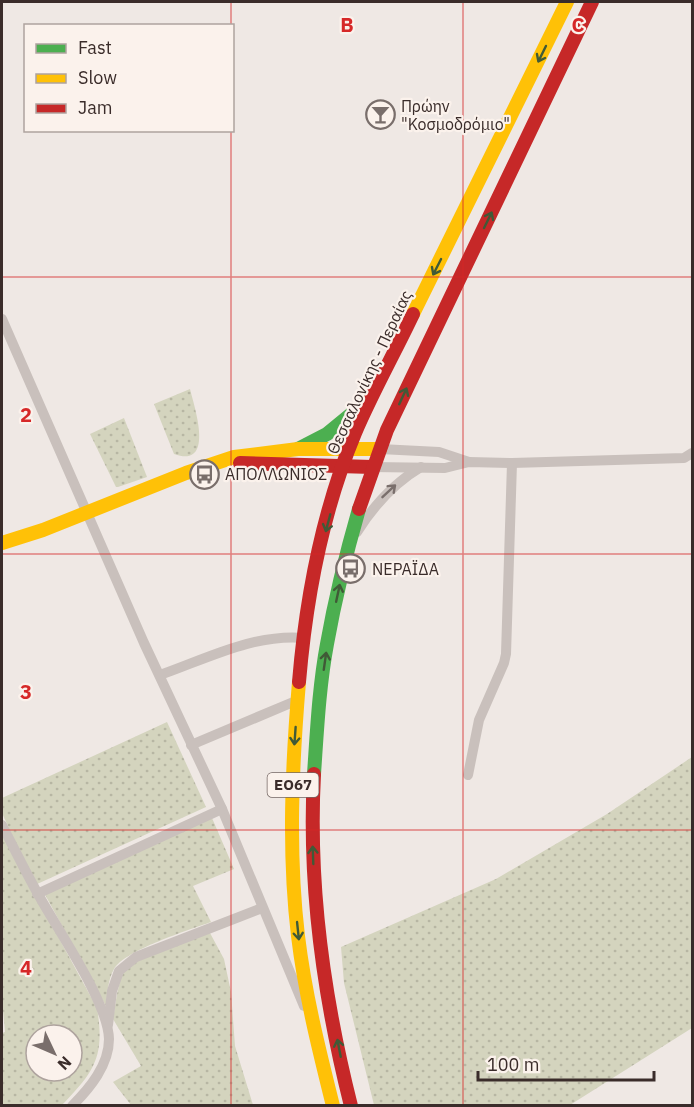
<svg xmlns="http://www.w3.org/2000/svg" width="694" height="1107" font-family="'IBM Plex Sans',sans-serif">
  <defs>
    <pattern id="grass-dots" width="8" height="8" patternUnits="userSpaceOnUse" patternTransform="scale(1.5)"><rect width="8" height="8" fill="#d4d4be"/><path d="M2 2h.1M6 6h.1" fill="none" stroke="#b7b6a3" stroke-width="1.8" stroke-linecap="round"/></pattern>
  </defs>
  <rect width="100%" height="100%" fill="#efe8e4"/>
  <g fill="url(#grass-dots)" fill-rule="evenodd">
    <path d="M190,389C194,406 216,469 174,454L154,404Z"/>
    <path d="M124,418L147,477L118,487H116L90,434Z"/>
    <path d="M167,722L206,807L35,885L2,813V798Z"/>
    <path d="M692,757V1028L570,1105H374L344,983L341,947L496,879L607,814Z"/>
    <path d="M212,818L234,869L193,886L211,922C189,930 125,950 114,969C108,979 107,995 106,1006L43,891Z"/>
    <path d="M2,834L97,1008C105,1056 95,1071 62,1105H2V1033L5,1032L2,999ZM36,1035H72V1071H36Z"/>
    <path d="M210,933L224,959L231,992L235,1046L253,1105H131L113,1082L141,1066L113,1019L117,994L122,973L137,960Z"/>
  </g>
  <g fill="none" stroke-linecap="round" stroke-linejoin="round">
    <g stroke="#c9c0bc" stroke-width="10">
      <path d="M2,319L144,643L222,809L304,1006"/>
      <path d="M380,449L439,452L469,462"/>
      <path d="M372,467L445,468L469,462L512,463L684,458L692,453"/>
      <path d="M357,532C374,505 394,483 421,467"/>
      <path d="M160,675C206,659 255,633 305,638"/>
      <path d="M191,745L298,700"/>
      <path d="M468,775L479,720L504,663L506,654L512,463"/>
      <path d="M2,825C14,848 25,871 38,894C57,929 108,1002 109,1039C109,1065 90,1088 72,1106"/>
      <path d="M37,894L222,809"/>
      <path d="M108,1025L112,991L119,971L136,957L262,908"/>
    </g>
    <g stroke="#4caf50" stroke-width="14">
      <path d="M298,449L327,434L366,402"/>
      <path d="M314,774C317,731 319,687 327,644C335,599 346,554 359,509"/>
    </g>
    <g stroke="#ffc107" stroke-width="14">
      <path d="M413,314L567,2"/>
      <path d="M2,543L43,530L186,473L234,457L298,449H380"/>
      <path d="M299,682C292,766 288,852 298,936C305,994 319,1050 333,1106"/>
    </g>
    <g stroke="#c62828" stroke-width="14">
      <path d="M240,463L372,467"/>
      <path d="M359,509L387,430L592,2"/>
      <path d="M299,682C306,598 323,510 355,433C372,393 394,354 413,314"/>
      <path d="M314,774C308,884 324,999 351,1106"/>
    </g>
  </g>
  <defs><path id="oneway-shaft" d="M-6 0H5M1.5-3L5.5 0L1.5 3" fill="none" stroke-width="1.6" stroke-linecap="round" stroke-linejoin="round" transform="scale(1.5)"/></defs>
  <g stroke="#405a37">
    <use href="#oneway-shaft" transform="translate(542 54) rotate(116)"/>
    <use href="#oneway-shaft" transform="translate(488 220) rotate(-64)"/>
    <use href="#oneway-shaft" transform="translate(437 267) rotate(117)"/>
    <use href="#oneway-shaft" transform="translate(403 396) rotate(-65)"/>
    <use href="#oneway-shaft" transform="translate(328 523) rotate(105)"/>
    <use href="#oneway-shaft" transform="translate(338 593) rotate(-78)"/>
    <use href="#oneway-shaft" transform="translate(325 661) rotate(-82)"/>
    <use href="#oneway-shaft" transform="translate(295 736) rotate(94)"/>
    <use href="#oneway-shaft" transform="translate(313 855) rotate(-92)"/>
    <use href="#oneway-shaft" transform="translate(298 931) rotate(84)"/>
    <use href="#oneway-shaft" transform="translate(339 1048) rotate(-101)"/>
  </g>
  <use stroke="#7a6f6c" href="#oneway-shaft" transform="translate(389 491) rotate(-43)"/>
  <path fill="none" stroke="#d62828" stroke-width="1.5" stroke-opacity="0.55" d="M231,2V26M463,2V1106M231,130V1106M2,277H692M2,554H692M2,830H692"/>
  <defs>
    <symbol id="bar-ring" viewBox="-11 -11 22 22"><circle r="9.5" fill="#fbf2ec" stroke="#796e6b" stroke-width="1.5"/><path d="M-6-5H6L.8 .8V4.5H3.5V6h-7V4.5H-.8V.8Z" fill="#796e6b"/></symbol>
    <symbol id="bus-ring" viewBox="-11 -11 22 22"><circle r="9.5" fill="#fbf2ec" stroke="#796e6b" stroke-width="1.5"/><path d="M-5-6H5V4H4V6H2V4H-2V6H-4V4H-5ZM-3.5-4V0h7V-4ZM-3.5 1.2v1.5H-2V1.2ZM2 1.2v1.5H3.5V1.2Z" fill="#796e6b"/></symbol>
  </defs>
  <g fill-rule="evenodd">
    <use href="#bar-ring" x="364" y="98" width="33" height="33"/>
    <use href="#bus-ring" x="188" y="458" width="33" height="33"/>
    <use href="#bus-ring" x="334" y="552" width="33" height="33"/>
  </g>
  <g text-anchor="middle" stroke-width="4.5" stroke-linejoin="round" paint-order="stroke">
    <rect fill="#fbf2ec" stroke="#746764" stroke-width="1.5" x="267.5" y="773" width="51" height="24" rx="4.5"/>
    <g font-size="15" font-weight="bold" fill="#3a2c2a">
      <text x="293" y="790">ΕΟ67</text>
    </g>
    <g font-size="16" fill="#3a2c2a" stroke="#fbf2ec" text-anchor="start">
      <text x="401" y="112">Πρώην<tspan x="401" dy="18">"Κοσμοδρόμιο"</tspan></text>
      <text x="225" y="480">ΑΠΟΛΛΩΝΙΟΣ</text>
      <text x="372" y="575">ΝΕΡΑΪΔΑ</text>
    </g>
    <g font-size="16" fill="#3a2c2a" stroke="#fbf2ec">
      <text transform="translate(369 372) rotate(-65)" y="6">Θεσσαλονίκης - Περαίας</text>
    </g>
  </g>
  <g font-size="20" text-anchor="middle" font-weight="bold" fill="#d62828" stroke="#fbf2ec" stroke-width="4.5" stroke-linejoin="round" paint-order="stroke">
    <text x="347" y="32">B</text>
    <text x="578" y="32">C</text>
    <text x="26" y="422">2</text>
    <text x="26" y="699">3</text>
    <text x="26" y="975">4</text>
  </g>
  <rect width="694" height="1107" fill="none" stroke="#3a2c2a" stroke-width="6"/>
  <rect x="24" y="24" width="210" height="108" fill="#fbf2ec" stroke="#aea39e" stroke-width="1.5"/>
  <rect x="36" y="44" width="30" height="9" fill="#4caf50" stroke="#aea39e" stroke-width="1.5"/>
  <text x="78" y="54" font-size="18" fill="#3a2c2a">Fast</text>
  <rect x="36" y="74" width="30" height="9" fill="#ffc107" stroke="#aea39e" stroke-width="1.5"/>
  <text x="78" y="84" font-size="18" fill="#3a2c2a">Slow</text>
  <rect x="36" y="104" width="30" height="9" fill="#c62828" stroke="#aea39e" stroke-width="1.5"/>
  <text x="78" y="114" font-size="18" fill="#3a2c2a">Jam</text>
  <g transform="translate(54 1053) rotate(134)"><circle r="28" fill="#fbf2ec" stroke="#aea39e" stroke-width="1.5"/>
  <path d="M0-4.5L10 22L0 15L-10 22Z" fill="#796e6b"/>
  <text y="-9" font-size="16" font-weight="bold" text-anchor="middle" fill="#3a2c2a">N</text>
  </g>
  <path d="M478 1071v9h176v-9" fill="none" stroke="#3a2c2a" stroke-width="3"/>
  <text x="487" y="1071" font-size="18" fill="#3a2c2a" stroke="#fbf2ec" stroke-width="4.5" paint-order="stroke">100 m</text>
</svg>
